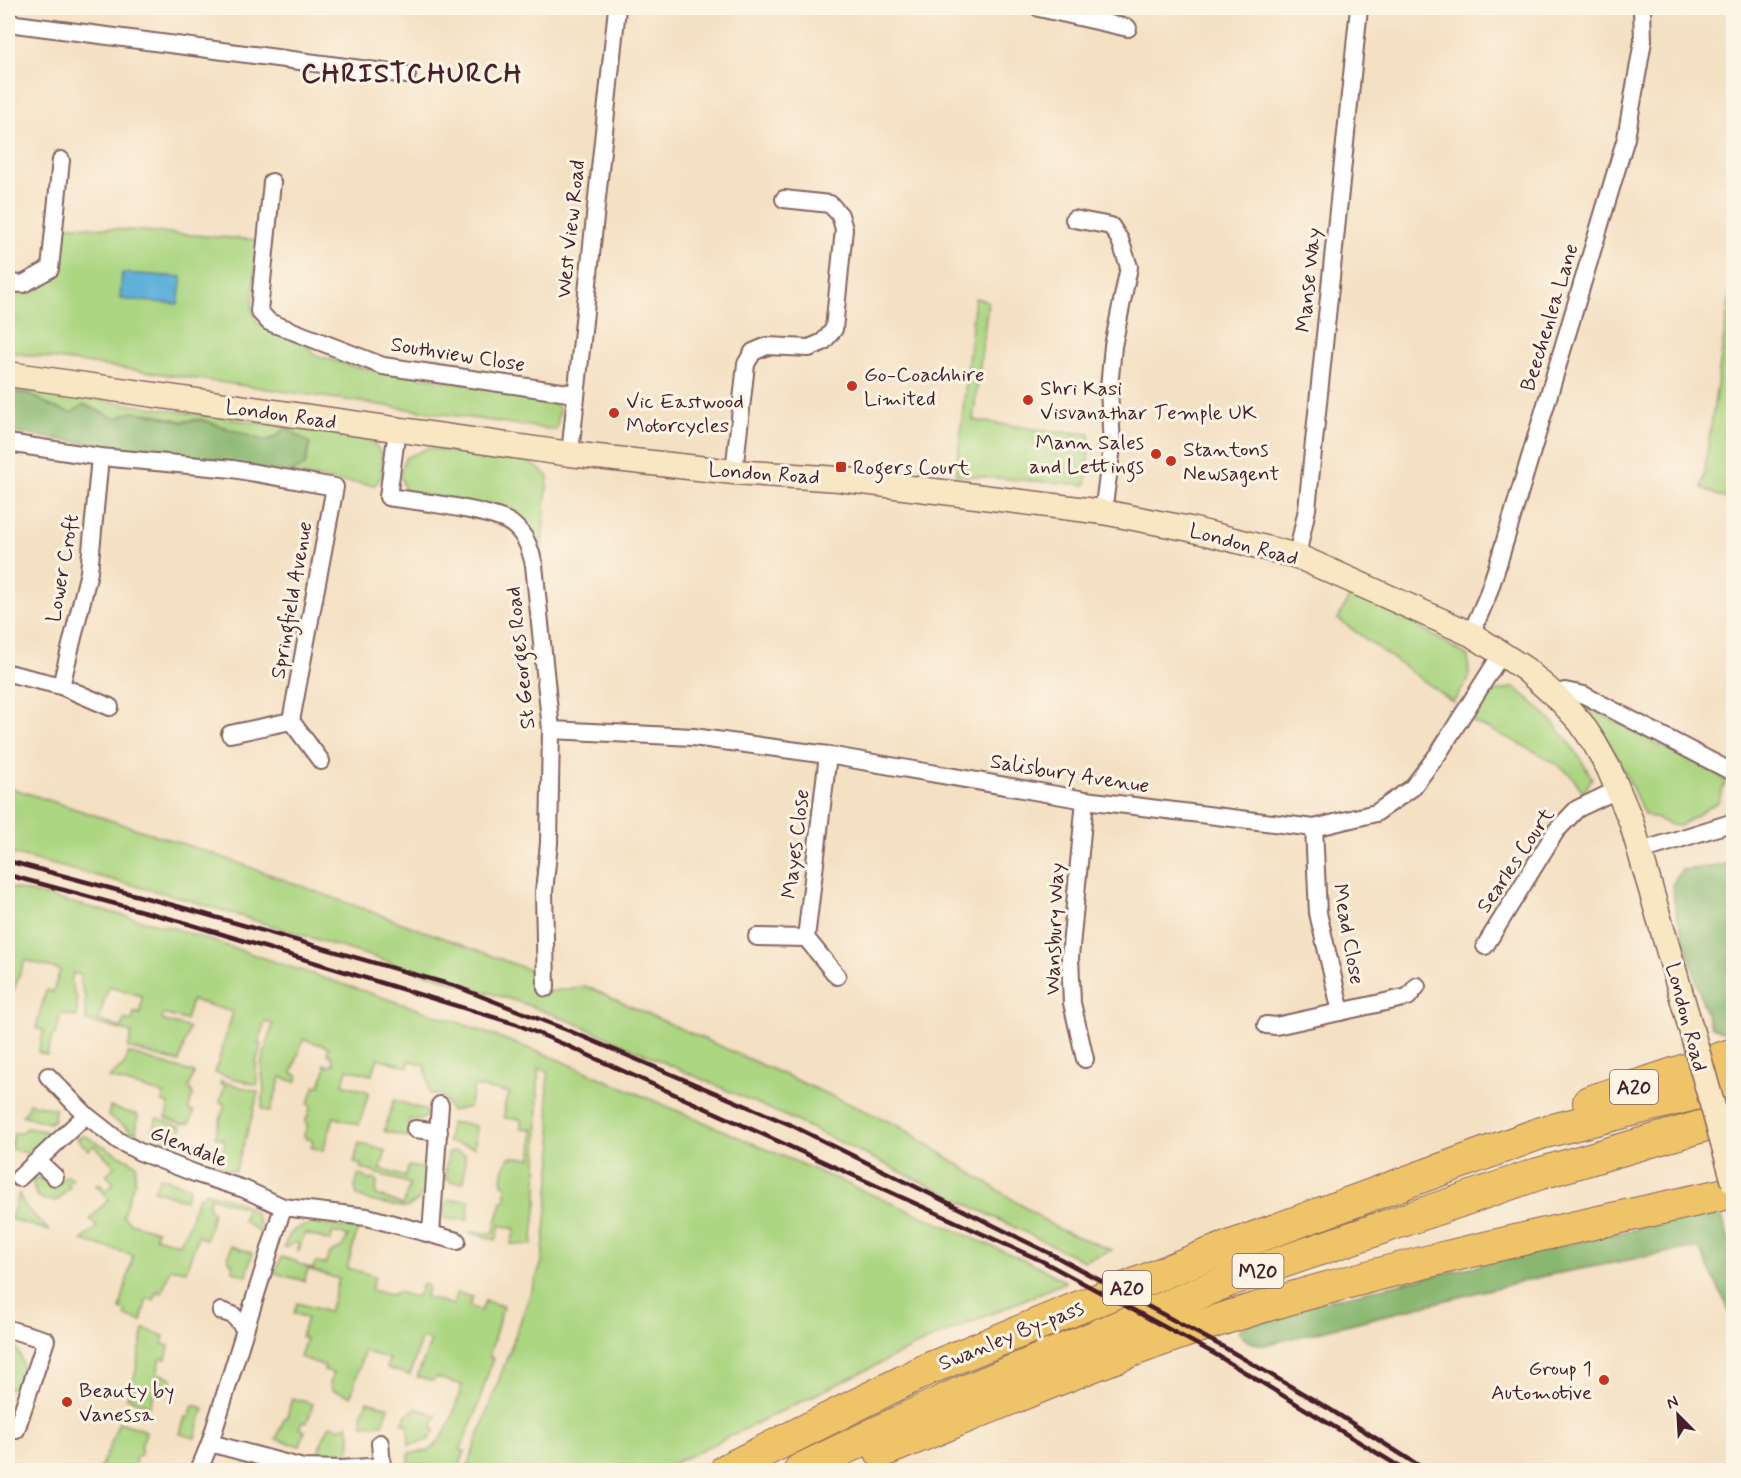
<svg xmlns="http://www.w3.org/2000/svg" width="1741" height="1478" font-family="Mynerve,sans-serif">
  <rect width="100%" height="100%" fill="#fcf5e5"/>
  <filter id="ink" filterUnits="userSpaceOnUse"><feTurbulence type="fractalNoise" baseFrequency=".0167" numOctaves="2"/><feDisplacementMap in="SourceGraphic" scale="12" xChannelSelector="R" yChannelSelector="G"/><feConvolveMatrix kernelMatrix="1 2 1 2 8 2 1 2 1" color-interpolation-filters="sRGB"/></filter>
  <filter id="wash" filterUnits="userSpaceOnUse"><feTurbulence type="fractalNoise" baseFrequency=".008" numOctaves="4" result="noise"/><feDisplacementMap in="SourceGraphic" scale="24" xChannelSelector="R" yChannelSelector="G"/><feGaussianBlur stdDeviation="1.35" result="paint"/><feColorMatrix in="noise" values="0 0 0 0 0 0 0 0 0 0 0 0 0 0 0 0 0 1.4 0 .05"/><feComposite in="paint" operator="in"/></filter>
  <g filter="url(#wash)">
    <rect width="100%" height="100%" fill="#f4e0c3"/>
    <g fill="#acd682" stroke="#7b7a56" stroke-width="1.5" fill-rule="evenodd">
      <path d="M65,225L257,240L252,308L258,324L280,331L308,344L313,354L351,366L545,396L560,409L556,430L8,352V291L30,293L58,274Z"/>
      <path d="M1733,275L1734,502H1733L1702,488Z"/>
      <path d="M975,298L988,301L973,420L1041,430L1090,434L1086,485L956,475Z"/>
      <path d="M8,387L366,438C384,450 383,455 382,476L375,485L335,481L290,473L305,466L310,444L286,428L275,437L265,441L201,419L182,421L155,414L133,412L115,418L84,404L71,413L51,406L29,393L8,391Z"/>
      <path d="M428,448L531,463L548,476L541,555L538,557L531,537L405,490L400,475L405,458Z"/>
      <path d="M1351,593L1411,622L1468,656L1469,679L1453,702L1338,619Z"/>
      <path d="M1514,687C1547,712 1572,742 1592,778L1584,792C1578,786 1573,776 1566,771C1537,750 1503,736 1471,721L1491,693Z"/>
      <path d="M1587,706L1646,738L1720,775L1725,783L1718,802L1679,826L1672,825L1644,814C1628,776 1610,741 1586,707Z"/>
      <path d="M8,787L211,853L533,971L542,993L585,986L899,1126L1058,1229L1112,1250L1084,1261L794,1120L575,1023L522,1003L182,898L8,853Z"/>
      <path d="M8,887L173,928L448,1019L550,1056L1038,1266L1066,1282L922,1343L660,1470H466L542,1262L553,1149L547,1095L548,1072L538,1068L537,1201L532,1245L511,1244L515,1229L500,1225L496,1240L468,1232L494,1233C495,1221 500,1213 502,1201L506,1200V1185L502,1184L503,1172L509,1157L532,1158L533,1129L521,1128V1119L504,1118L505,1103L510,1093L474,1086L469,1107L451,1111L442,1095L430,1094L425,1066L410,1060L408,1067L378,1058L372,1075L347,1069L343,1084L369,1092L359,1125L334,1117L323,1151L311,1147L313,1143L311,1139H306L304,1135L308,1125L305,1123L311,1106L308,1104L315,1085L320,1086L326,1066L323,1064L329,1066L334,1064L331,1055L327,1054L329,1047L303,1039L292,1073L298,1076L296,1082L281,1077L270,1112L262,1109L264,1088L261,1065L273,1024L265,1022L260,1039L257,1043L261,1045L256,1063L257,1085L215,1073L233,1012L192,1000L186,1020L163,1014L162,1020L189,1028L179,1062L128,1048L132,1033L86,1021L85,997L80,982L81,975L73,973L71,982L77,1000V1017L61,1013L56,1034H53L47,1055L38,1052L44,1031L36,1028L46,990L53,992L60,970L25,960L13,992L8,991ZM109,986L142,996L140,1014L134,1012L132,1021L124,1019L121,1028L98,1020Z"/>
      <path d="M128,1053L194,1073L189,1087L193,1094L188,1110L194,1112L190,1123L183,1124L166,1118L169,1104L162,1102L164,1094L109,1078L125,1064Z"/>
      <path d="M221,1081L258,1092L253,1114L235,1171L217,1166L225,1143L223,1139L215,1137L225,1104L220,1102L225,1085L220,1084Z"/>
      <path d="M394,1100L425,1110L428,1116L422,1119L409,1120L408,1137L384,1131Z"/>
      <path d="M29,1103L55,1109L54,1120L49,1123L22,1115L26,1113Z"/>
      <path d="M110,1107L138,1115L136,1134L108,1116Z"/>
      <path d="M157,1118L182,1127L176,1144L158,1140L153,1129Z"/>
      <path d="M450,1123H463L476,1126L475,1147L448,1142Z"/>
      <path d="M26,1128L45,1131L48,1136L29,1154L8,1148V1144L11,1145L14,1133H21Z"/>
      <path d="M83,1136L87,1137L136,1164L135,1179L123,1216L130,1223L157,1231L155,1237L179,1244L187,1230L198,1197L204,1195L205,1192C230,1200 261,1201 260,1233L245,1222H243L246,1208L210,1197L208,1207L213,1213L206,1240L198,1236L186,1271L170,1268L162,1293L157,1291L154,1300L147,1298L141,1321L125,1316L126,1311L120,1309L133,1255L82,1240L97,1227L90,1219L109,1199L96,1185L99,1183L106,1191L114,1183L106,1175L115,1166L94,1145L89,1150L77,1139Z"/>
      <path d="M359,1143L386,1151L380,1169L405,1177L409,1166L421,1168L425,1163L429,1165L425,1194H421L419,1200L406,1208L370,1201L357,1196L355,1186L359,1174L369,1180L375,1179L377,1181L376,1195L403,1205L410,1184L361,1168L362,1165L354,1163Z"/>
      <path d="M453,1151L465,1154L464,1182H450L445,1177L448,1154Z"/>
      <path d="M66,1176H69L73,1179L67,1184L70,1187L57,1201L44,1200L36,1195L32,1179C41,1176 47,1181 53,1187Z"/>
      <path d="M160,1177L190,1187L185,1200L154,1190Z"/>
      <path d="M19,1194L25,1207L50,1231L10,1219Z"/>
      <path d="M448,1200H469L468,1220L445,1219L443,1214Z"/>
      <path d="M311,1224L358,1229L347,1268L375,1276L371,1290L390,1295L398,1292L414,1297L419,1294L422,1284L428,1286L426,1297L453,1305L457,1293L473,1297L469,1306L481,1311L485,1301L503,1306L489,1357L493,1358L475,1414L460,1450L465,1451L458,1470H409V1453L429,1451C449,1434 455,1410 462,1385L435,1377L433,1381L417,1377L431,1341L421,1338L410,1375L387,1368L389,1359L364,1351L351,1396L332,1390L330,1383L333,1373L324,1370L325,1366L300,1357L306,1339L301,1337L307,1318L294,1313L297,1303L329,1312L339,1279L308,1269L304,1281L275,1273L281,1257L296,1261V1263L313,1269L315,1263L325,1264L330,1253L342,1247L348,1236L333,1232L330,1241L305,1233L298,1253V1243H293L289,1247H284C291,1230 293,1228 311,1224Z"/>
      <path d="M231,1246L252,1253L247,1276L233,1271L232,1264L228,1259Z"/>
      <path d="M144,1329L164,1336L162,1344L169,1346L166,1359L161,1358L157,1373L172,1378L170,1387L157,1383L150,1406L127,1398L135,1375Z"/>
      <path d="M8,1338C22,1354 29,1368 16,1387L8,1389Z"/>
      <path d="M292,1398L313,1404L307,1423L302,1422L299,1428L305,1431L300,1446L276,1439L285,1417H287Z"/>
      <path d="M367,1401L389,1407L383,1424L363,1425L362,1413Z"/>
      <path d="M193,1405L204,1408L195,1438L180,1434L185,1417L189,1418Z"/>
      <path d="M415,1408L437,1415L432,1428L435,1430L428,1440L409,1445L408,1424L402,1423L407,1415Z"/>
      <path d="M119,1422L146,1431C145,1440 139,1444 141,1454L135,1458L136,1470H99L109,1449Z"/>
      <path d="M330,1425L340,1428L348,1425C350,1436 354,1447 345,1455L318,1457L320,1446Z"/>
    </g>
    <g fill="#89b770" stroke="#6a6b4e" stroke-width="1.5">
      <path d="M8,392L29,394L51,406L71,413L83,405L115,418L133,412L154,415L182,422L201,420L265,441L275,438L286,428L310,443L305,465L290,473L8,432Z"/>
      <path d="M1733,862L1734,990C1719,1009 1738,1017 1732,1036L1712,1027L1706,1014L1676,912L1672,885L1681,870L1716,866Z"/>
      <path d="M1713,1211L1720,1214L1733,1252V1318L1700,1250L1691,1248L1544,1276L1265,1345C1253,1344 1244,1341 1238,1331L1260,1316Z"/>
    </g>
    <path fill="#5fb1da" stroke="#546882" stroke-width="1.5" d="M122,273L182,277L178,304L120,299Z"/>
  </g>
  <g filter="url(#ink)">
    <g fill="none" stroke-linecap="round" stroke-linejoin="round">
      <defs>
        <g id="street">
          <path d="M1039,8L1128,28"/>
          <path d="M8,23L407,75"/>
          <path d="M272,182L259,311L269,322L383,366L575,394"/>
          <path d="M1074,219L1111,226L1120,240L1129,267L1113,346L1109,388L1112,447L1103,512"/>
          <path d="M8,283L23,284L50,269L61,160"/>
          <path d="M397,430L388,497C414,501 495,510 512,524C526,535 530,548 534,565L551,730L549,843L544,892L546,988"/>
          <path d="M8,443L100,457L233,469L335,487L291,721L321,761"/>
          <path d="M570,454L617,8"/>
          <path d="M734,472L746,364L753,352L767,346L809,348L823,342L834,329L844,229L840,215L830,204L784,199"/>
          <path d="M1297,556L1307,509L1359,8"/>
          <path d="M1471,634L1487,597L1498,564L1626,138L1643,41L1642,8"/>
          <path d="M8,673L61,686L89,572L100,457"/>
          <path d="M61,686L110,707"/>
          <path d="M1554,694L1565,691L1584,695L1734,773"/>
          <path d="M551,730L693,737L828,755L1085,800L1314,828L1376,813L1412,788L1438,754L1502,653"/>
          <path d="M230,734L291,721"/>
          <path d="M1085,800L1070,957L1072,1003L1085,1059"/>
          <path d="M1314,828L1318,913L1341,1012"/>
          <path d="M1641,851L1734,822"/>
          <path d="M757,937L806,938L837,976"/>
          <path d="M806,938L828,755"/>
          <path d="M1485,946L1556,831L1577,809L1619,789"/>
          <path d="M1266,1025L1276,1026L1408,997L1417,986"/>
          <path d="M86,1115L119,1141L140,1152L197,1174L244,1189L283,1207L367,1217L457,1241"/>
          <path d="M415,1129L439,1132"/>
          <path d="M38,1161L55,1177"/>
          <path d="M19,1178L86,1115L48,1076"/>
          <path d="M431,1234L440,1105"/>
          <path d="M221,1311L233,1315L245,1329"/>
          <path d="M8,1329L46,1340L16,1430"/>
          <path d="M210,1443L303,1468L342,1469L382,1466L380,1443"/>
          <path d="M199,1470L210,1443L283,1207"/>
        </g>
        <path id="secondary" d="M8,374L570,454L734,472L839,479L1103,512L1190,529L1297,556L1471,634L1525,669L1561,701L1581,723L1595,744L1609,769L1631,821L1687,1015"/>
        <g id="highway">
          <path d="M1589,1102L1734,1054"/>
          <path d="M881,1452C1001,1403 1121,1350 1245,1312C1405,1262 1570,1229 1734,1192"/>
          <path d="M726,1470L928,1369L1207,1255L1541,1133L1734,1084"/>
          <path d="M800,1470L949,1398L1230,1280L1538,1174L1734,1117"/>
        </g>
      </defs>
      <use href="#street" stroke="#866360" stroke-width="20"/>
      <use href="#secondary" stroke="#866360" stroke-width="27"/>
      <use href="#highway" stroke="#866360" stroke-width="34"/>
      <use href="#street" stroke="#fff" stroke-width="16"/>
      <use href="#secondary" stroke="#f9e7c3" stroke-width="24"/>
      <use href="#highway" stroke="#efc469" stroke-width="32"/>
      <g stroke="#4a1f2b" stroke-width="4.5">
        <path d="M8,861L180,907L455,986L572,1032L791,1125L1053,1255L1227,1349L1331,1410L1426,1470"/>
        <path d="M8,875L179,921L516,1024L568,1046L1042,1261L1215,1354L1405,1470"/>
      </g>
      <defs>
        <path id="secondary-bridge" d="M1687,1015L1734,1182"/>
      </defs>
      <use href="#secondary-bridge" stroke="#866360" stroke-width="27" stroke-linecap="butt"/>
      <use href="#secondary-bridge" stroke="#f9e7c3" stroke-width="24"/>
    </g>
  </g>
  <g fill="#c8321e" stroke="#fcf5e5" stroke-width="2">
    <circle cx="852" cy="386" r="6"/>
    <circle cx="1028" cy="400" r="6"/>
    <circle cx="614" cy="413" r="6"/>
    <circle cx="1156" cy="454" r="6"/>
    <circle cx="1171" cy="461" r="6"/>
    <rect x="835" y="461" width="12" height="12" rx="3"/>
    <circle cx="1604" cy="1380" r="6"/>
    <circle cx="67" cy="1402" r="6"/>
  </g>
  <g text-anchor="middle" stroke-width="6" stroke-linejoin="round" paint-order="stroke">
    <g fill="#fcf5e5" stroke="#7f5f63" stroke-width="1.5">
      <rect x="1610" y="1070" width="48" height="34" rx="4.5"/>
      <rect x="1232.5" y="1254" width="51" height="34" rx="4.5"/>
      <rect x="1103" y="1271" width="48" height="34" rx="4.5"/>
    </g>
    <g font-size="20" font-weight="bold" fill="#4a1f2b">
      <text x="1634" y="1094">A20</text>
      <text x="1258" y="1278">M20</text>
      <text x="1127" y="1295">A20</text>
    </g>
    <g font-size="21" fill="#4a1f2b" stroke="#fcf5e5">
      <text transform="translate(570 229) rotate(-84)" y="7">West View Road</text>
      <text transform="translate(1308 280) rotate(-84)" y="7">Manse Way</text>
      <text transform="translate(1549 317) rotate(-73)" y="7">Beechenlea Lane</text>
      <text transform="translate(458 354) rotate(9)" y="7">Southview Close</text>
      <text transform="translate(281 414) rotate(8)" y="7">London Road</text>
      <text transform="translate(764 473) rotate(4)" y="7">London Road</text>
      <text transform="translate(1244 544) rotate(15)" y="7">London Road</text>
      <text transform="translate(62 568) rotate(-80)" y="7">Lower Croft</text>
      <text transform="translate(291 600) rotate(-80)" y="7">Springfield Avenue</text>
      <text transform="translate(520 658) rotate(-96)" y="7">St Georges Road</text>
      <text transform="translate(1070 773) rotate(9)" y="7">Salisbury Avenue</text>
      <text transform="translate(795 844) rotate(-83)" y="7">Mayes Close</text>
      <text transform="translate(1515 860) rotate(-56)" y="7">Searles Court</text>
      <text transform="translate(1054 929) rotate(-88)" y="7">Wansbury Way</text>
      <text transform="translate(1349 934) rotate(80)" y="7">Mead Close</text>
      <text transform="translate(1687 1017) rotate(75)" y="7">London Road</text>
      <text transform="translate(189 1146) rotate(21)" y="7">Glendale</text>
      <text transform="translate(1011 1335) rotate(-22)" y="7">Swanley By-pass</text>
    </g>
    <g font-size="21" fill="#4a1f2b" stroke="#fcf5e5" text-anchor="start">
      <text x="864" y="381">Go-Coachhire<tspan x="864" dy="24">Limited</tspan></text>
      <text x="1040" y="395">Shri Kasi<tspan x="1040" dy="24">Visvanathar Temple UK</tspan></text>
      <text x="626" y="408">Vic Eastwood<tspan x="626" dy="24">Motorcycles</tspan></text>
      <text x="1144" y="449" text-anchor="end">Mann Sales<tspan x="1144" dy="24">and Lettings</tspan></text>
      <text x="1183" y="456">Stantons<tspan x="1183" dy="24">Newsagent</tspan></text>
      <text x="853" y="474">Rogers Court</text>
      <text x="1592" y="1375" text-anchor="end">Group 1<tspan x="1592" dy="24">Automotive</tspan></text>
      <text x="79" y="1397">Beauty by<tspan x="79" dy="24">Vanessa</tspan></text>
    </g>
    <g font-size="27" font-weight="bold" letter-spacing="1.5" fill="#4a1f2b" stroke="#fcf5e5">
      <text x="412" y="82">CHRISTCHURCH</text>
    </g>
  </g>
  <rect width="1741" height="1478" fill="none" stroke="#fcf5e5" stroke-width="30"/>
  <g transform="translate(1678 1415) rotate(336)" stroke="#fcf5e5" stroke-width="4.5" paint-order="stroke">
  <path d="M0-4.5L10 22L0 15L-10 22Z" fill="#4a1f2b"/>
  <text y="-9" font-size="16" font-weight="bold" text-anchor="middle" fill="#4a1f2b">N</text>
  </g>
</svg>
